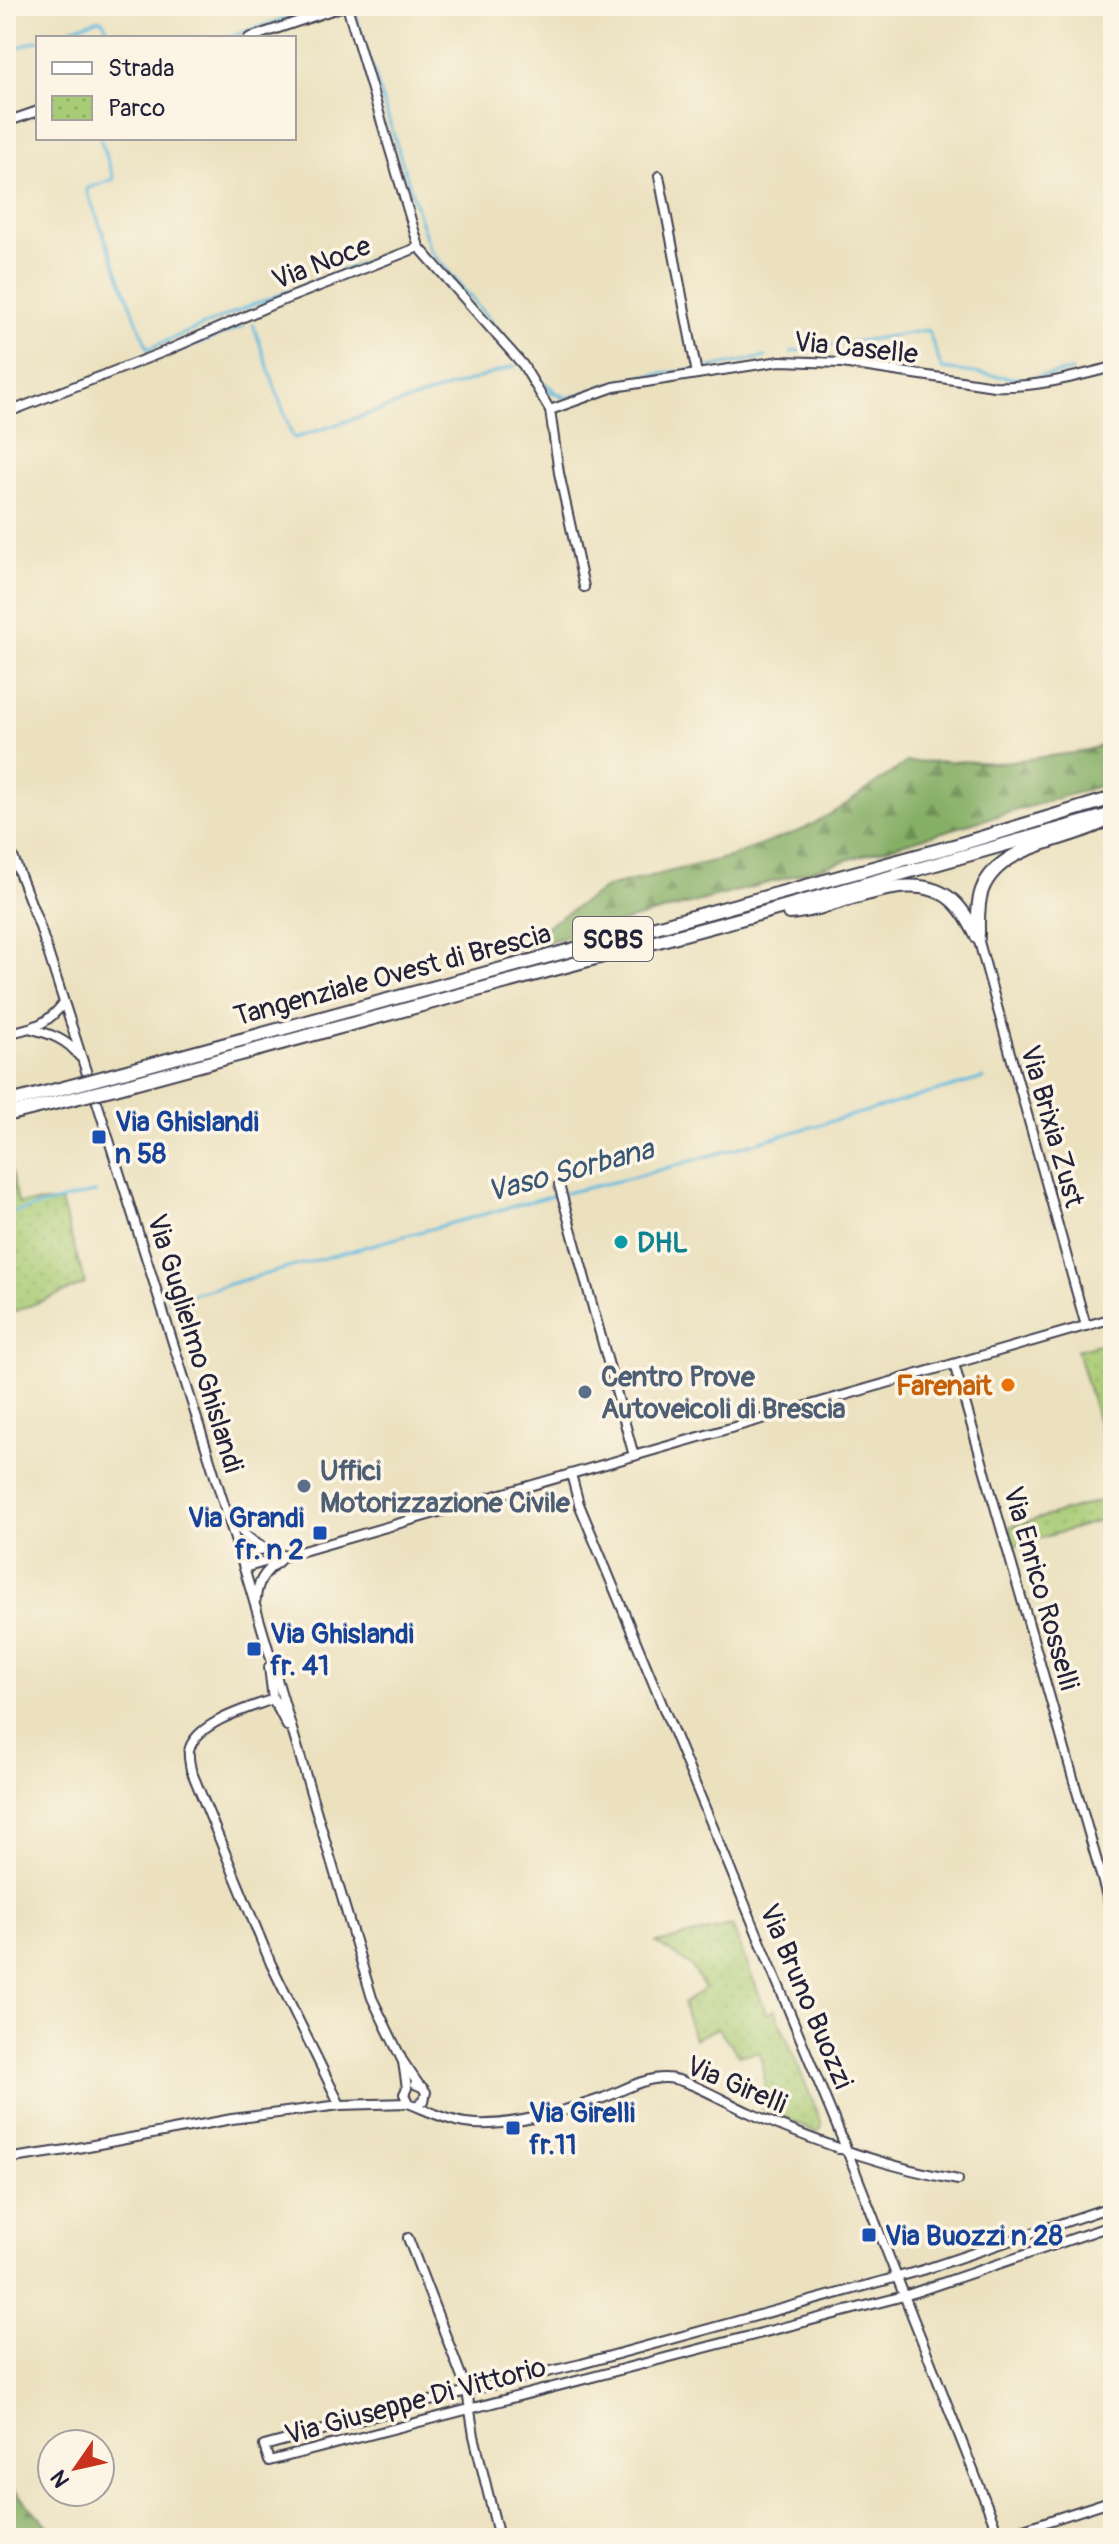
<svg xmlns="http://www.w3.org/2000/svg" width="1119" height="2544" font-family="Pangolin,sans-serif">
  <defs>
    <pattern id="forest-firs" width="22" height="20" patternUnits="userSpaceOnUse" patternTransform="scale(2)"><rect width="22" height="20" fill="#86af66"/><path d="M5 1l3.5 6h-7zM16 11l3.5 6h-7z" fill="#6d8e55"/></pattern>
    <pattern id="park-dots" width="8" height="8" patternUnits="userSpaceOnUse" patternTransform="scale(2)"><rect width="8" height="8" fill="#a8cb75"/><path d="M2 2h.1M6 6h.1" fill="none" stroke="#90ae66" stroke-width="1.8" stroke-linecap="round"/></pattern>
  </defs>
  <rect width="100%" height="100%" fill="#fcf5e5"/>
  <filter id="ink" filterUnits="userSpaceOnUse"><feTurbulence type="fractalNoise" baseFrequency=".0125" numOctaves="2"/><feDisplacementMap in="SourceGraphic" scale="16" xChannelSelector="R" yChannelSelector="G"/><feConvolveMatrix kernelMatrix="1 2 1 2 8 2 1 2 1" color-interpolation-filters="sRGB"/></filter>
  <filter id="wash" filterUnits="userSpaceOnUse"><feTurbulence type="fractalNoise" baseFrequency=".006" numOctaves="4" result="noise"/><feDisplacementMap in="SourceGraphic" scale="32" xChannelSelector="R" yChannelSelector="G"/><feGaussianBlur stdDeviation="1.8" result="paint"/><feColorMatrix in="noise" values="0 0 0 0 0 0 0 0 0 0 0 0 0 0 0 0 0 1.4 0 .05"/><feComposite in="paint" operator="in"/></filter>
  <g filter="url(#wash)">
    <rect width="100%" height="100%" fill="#ebe1bf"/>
    <g fill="url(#forest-firs)" stroke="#546850" stroke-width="2">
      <path d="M1113,742V782L768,883L505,953L607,887L729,857L804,829L842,807L907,762L958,761L997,763L1080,752Z"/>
      <path d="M6,2482L60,2538H18L6,2524Z"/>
    </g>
    <g fill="url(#park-dots)" stroke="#657658" stroke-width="2">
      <path d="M6,1150L18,1203L61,1202L85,1284L6,1315Z"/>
      <path d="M1113,1340V1473L1077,1350Z"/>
      <path d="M1113,1497V1517L1014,1546L1009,1527Z"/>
      <path d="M732,1926L767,2014L775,2010L822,2124L821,2129L816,2132L760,2107C768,2090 764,2069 759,2052L739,2055L718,2028L694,2039L683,2004L705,1988L691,1966L656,1943Z"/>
    </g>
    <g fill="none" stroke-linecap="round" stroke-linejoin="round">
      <g stroke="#60b9de" stroke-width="3">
        <path d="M355,13L430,250L540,379L557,393L568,398L610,385"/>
        <path d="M45,38L99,19L104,22L111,38"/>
        <path d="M225,38L323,6"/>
        <path d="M6,52L38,40"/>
        <path d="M100,138L114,179L86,189L148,349L247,307L408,246"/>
        <path d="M253,324L292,436L295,438L515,366"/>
        <path d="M791,352L928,330L942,369L1023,379L1072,371"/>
        <path d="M168,355L244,326"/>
        <path d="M711,367L766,357"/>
        <path d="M617,383L639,377L691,370"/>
        <path d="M544,389L562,397"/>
        <path d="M6,1214L96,1192"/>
        <path d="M167,1301L547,1197L631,1178L984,1078"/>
      </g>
    </g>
  </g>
  <g filter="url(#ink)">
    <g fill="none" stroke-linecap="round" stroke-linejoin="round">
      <defs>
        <g id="minor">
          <path d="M249,38L344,6"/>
          <path d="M6,122L38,111"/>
          <path d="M659,176L697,374"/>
          <path d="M419,247L523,365L550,410L559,473L584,587"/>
          <path d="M550,410L614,387L780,361L842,363L994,386C1036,388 1073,377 1113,367"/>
          <path d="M6,413L166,351L271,305L419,247L347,6"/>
          <path d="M6,839L39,924L87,1074"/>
          <path d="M978,938L1086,1326"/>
          <path d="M32,1029C51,1034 68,1040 79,1056"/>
          <path d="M6,1034C34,1027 44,1027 63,1004"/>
          <path d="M97,1102L244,1568L372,1998L402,2060L419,2085"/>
          <path d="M559,1185L634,1456"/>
          <path d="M954,1364L1113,1917"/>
          <path d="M571,1474L579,1504L848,2153L999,2536"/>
          <path d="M232,1520C247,1540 261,1548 285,1556"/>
          <path d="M240,1556L264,1549"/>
          <path d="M244,1568L1113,1318"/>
          <path d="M256,1599C257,1582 265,1571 279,1561"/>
          <path d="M269,1667L273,1699L287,1726"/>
          <path d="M284,1708L273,1699C250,1708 195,1722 189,1751C188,1757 190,1764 191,1770L271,1964L340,2105"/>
          <path d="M403,2062L407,2088L404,2094L408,2103C426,2110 446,2120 465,2123C505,2129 565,2111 603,2098C622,2091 645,2077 666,2078C687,2078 729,2104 750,2113C818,2143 885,2167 958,2180"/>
          <path d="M415,2084L422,2087L426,2092L424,2101L418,2105"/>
          <path d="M6,2159L67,2150L232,2119L340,2105L408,2103"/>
          <path d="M1113,2206L923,2270L581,2364L467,2391L264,2446L269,2461L904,2296L1113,2225"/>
          <path d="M408,2238L467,2391L474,2436L499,2538"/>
          <path d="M996,2538L1113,2500"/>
        </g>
        <g id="trunk">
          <path d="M789,913C837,911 911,863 953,901C964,911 971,925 978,938"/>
          <path d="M978,934C978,920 977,904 982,890C999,845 1063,842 1101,823"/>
          <path d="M112,1075L957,845L1113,798"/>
          <path d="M115,1088L762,913L1113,814"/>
          <path d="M6,1103L71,1086"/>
          <path d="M6,1115L75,1098"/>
        </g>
      </defs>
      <use href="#minor" stroke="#403f4f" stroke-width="12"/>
      <use href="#trunk" stroke="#403f4f" stroke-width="16"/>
      <use href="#minor" stroke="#fff" stroke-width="8"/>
      <use href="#trunk" stroke="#fff" stroke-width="12"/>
      <defs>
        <g id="trunk-bridge">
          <path d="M71,1086L112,1075"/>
          <path d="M75,1098L115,1088"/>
        </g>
      </defs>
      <use href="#trunk-bridge" stroke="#403f4f" stroke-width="16" stroke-linecap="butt"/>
      <use href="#trunk-bridge" stroke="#fff" stroke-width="12"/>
    </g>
  </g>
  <g fill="#1a4fb4" stroke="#fcf5e5" stroke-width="3">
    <rect x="91" y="1129" width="16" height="16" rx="4"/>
    <rect x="312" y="1525" width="16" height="16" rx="4"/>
    <rect x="246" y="1641" width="16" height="16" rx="4"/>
    <rect x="505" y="2120" width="16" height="16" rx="4"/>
    <rect x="861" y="2227" width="16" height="16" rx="4"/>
  </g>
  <circle fill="#0f9aa8" stroke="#fcf5e5" stroke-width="3" cx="621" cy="1242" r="8"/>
  <circle fill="#e8710a" stroke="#fcf5e5" stroke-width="3" cx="1008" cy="1385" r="8"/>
  <g fill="#5c6f8a" stroke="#fcf5e5" stroke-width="3">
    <circle cx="585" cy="1392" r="8"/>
    <circle cx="304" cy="1486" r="8"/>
  </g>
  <g text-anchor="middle" stroke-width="7" stroke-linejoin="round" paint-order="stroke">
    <rect fill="#fcf5e5" stroke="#63616e" stroke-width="2" x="573" y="917" width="80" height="44" rx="6"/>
    <g font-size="26" font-weight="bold" fill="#22223b">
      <text x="613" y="948">SCBS</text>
    </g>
    <g font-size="28" fill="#22223b" stroke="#fcf5e5">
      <text transform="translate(321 262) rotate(-21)" y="10">Via Noce</text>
      <text transform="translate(856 347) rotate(6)" y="10">Via Caselle</text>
      <text transform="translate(392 974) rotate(-15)" y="10">Tangenziale Ovest di Brescia</text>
      <text transform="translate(1053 1126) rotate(74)" y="10">Via Brixia Zust</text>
      <text transform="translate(196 1343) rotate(73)" y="10">Via Guglielmo Ghislandi</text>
      <text transform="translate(1042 1588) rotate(74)" y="10">Via Enrico Rosselli</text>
      <text transform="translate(807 1996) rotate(67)" y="10">Via Bruno Buozzi</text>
      <text transform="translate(737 2084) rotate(23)" y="10">Via Girelli</text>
      <text transform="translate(415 2400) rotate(-15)" y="10">Via Giuseppe Di Vittorio</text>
    </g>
    <g font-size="28" font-weight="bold" fill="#164399" stroke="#fcf5e5" text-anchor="start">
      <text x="115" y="1131">Via Ghislandi<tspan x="115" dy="32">n 58</tspan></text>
      <text x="304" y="1527" text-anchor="end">Via Grandi<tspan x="304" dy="32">fr. n 2</tspan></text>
      <text x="270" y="1643">Via Ghislandi<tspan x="270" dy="32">fr. 41</tspan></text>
      <text x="529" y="2122">Via Girelli<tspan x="529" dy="32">fr.11</tspan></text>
      <text x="885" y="2245">Via Buozzi n 28</text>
    </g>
    <g font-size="28" font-weight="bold" fill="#0d838f" stroke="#fcf5e5" text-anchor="start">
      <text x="637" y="1252">DHL</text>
    </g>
    <g font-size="28" font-weight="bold" fill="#4e5e75" stroke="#fcf5e5" text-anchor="start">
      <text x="601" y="1386">Centro Prove<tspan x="601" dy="32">Autoveicoli di Brescia</tspan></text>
      <text x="320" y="1480">Uffici<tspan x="320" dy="32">Motorizzazione Civile</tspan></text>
    </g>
    <g font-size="28" font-weight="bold" fill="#c56008" stroke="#fcf5e5" text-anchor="end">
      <text x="992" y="1395">Farenait</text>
    </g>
    <g font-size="30" font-style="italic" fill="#385774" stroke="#fcf5e5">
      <text transform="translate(570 1170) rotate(-15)" y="10">Vaso Sorbana</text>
    </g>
  </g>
  <rect width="1119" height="2544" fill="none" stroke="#fcf5e5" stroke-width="32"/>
  <rect x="36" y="36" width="260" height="104" fill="#fcf5e5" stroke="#a5a1a1" stroke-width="2"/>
  <rect x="52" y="62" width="40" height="12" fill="#ffffff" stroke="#a5a1a1" stroke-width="2"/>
  <text x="108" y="76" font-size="24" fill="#22223b">Strada</text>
  <rect x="52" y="96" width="40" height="24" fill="url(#park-dots)" stroke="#a5a1a1" stroke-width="2"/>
  <text x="108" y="116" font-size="24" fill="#22223b">Parco</text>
  <g transform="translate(76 2468) rotate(236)"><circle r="38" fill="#fcf5e5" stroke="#a5a1a1" stroke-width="2"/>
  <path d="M0-6L14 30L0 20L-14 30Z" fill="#c8321e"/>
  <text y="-12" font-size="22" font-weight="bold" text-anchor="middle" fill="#22223b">N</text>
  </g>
</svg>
